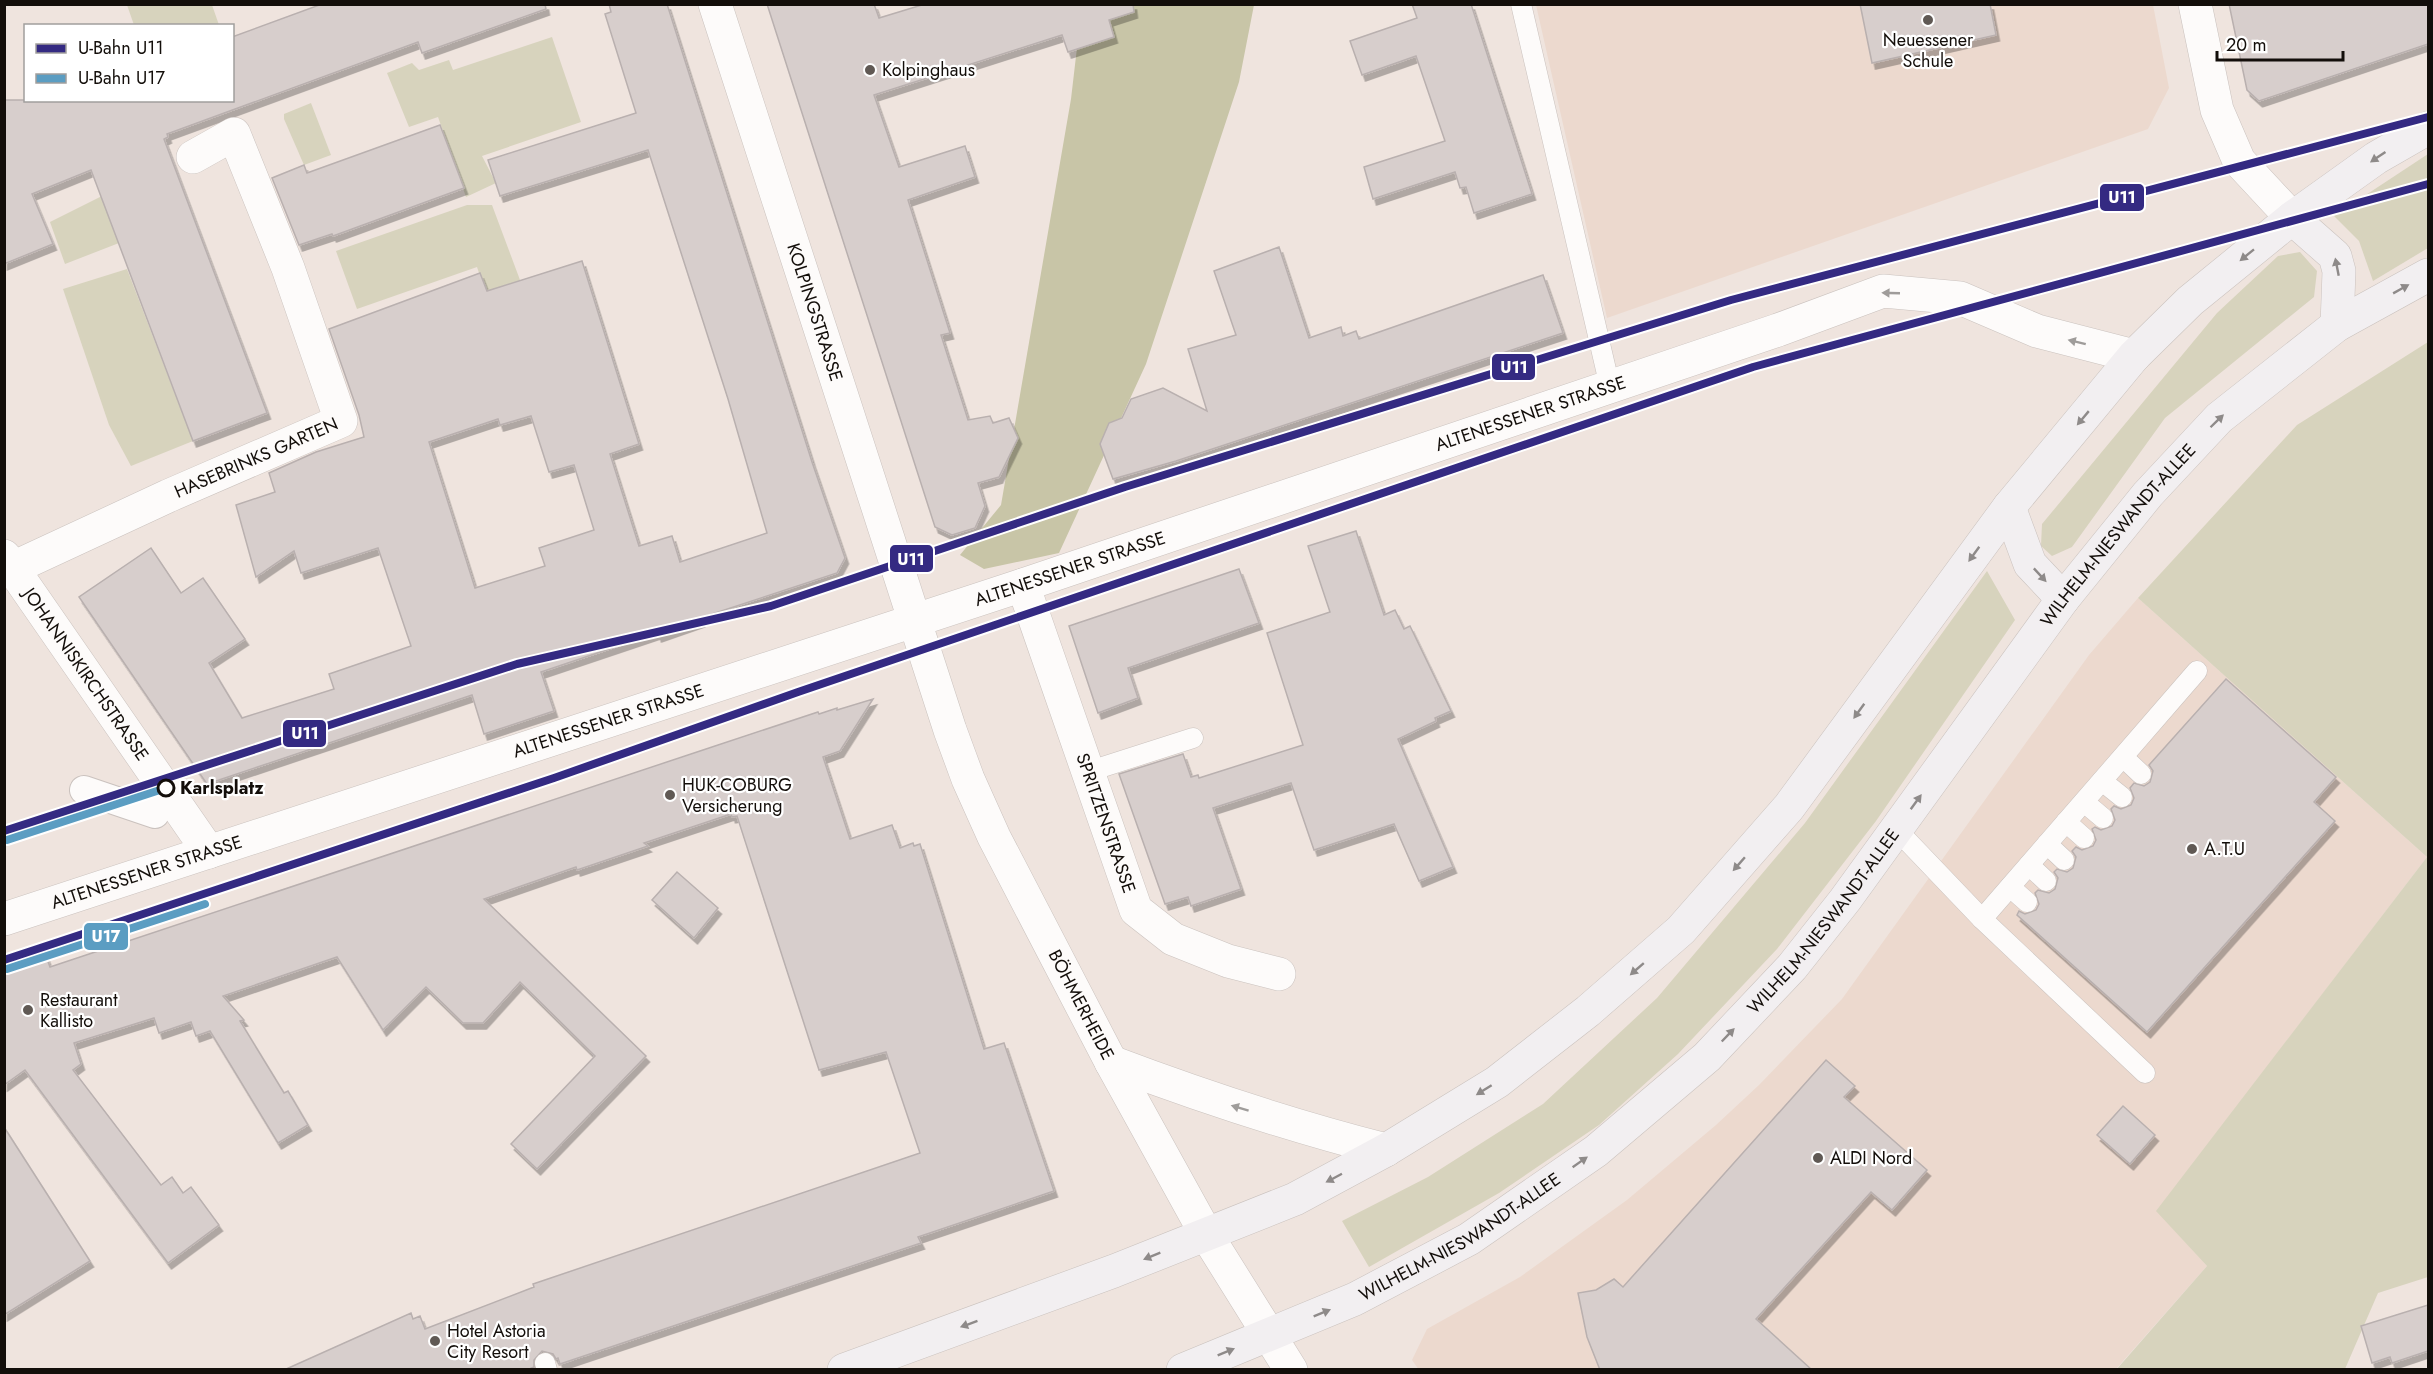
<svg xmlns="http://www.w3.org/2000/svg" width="2433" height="1374" font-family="Jost,sans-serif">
  <defs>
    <filter id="shadow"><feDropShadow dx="3.5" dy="6" stdDeviation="0" flood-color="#0004"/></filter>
  </defs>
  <rect width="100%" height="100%" fill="#efe4de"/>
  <g fill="#ecd9ce">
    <path d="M1536,5H2153L2169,88L2148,129L1607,318Z"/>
    <path d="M2138,598L2427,857L2157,1211L2207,1266L2116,1369L1419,1370L1412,1360L1427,1329L1520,1277L1627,1200L1716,1125L1759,1085L1842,999L2089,655Z"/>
  </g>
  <g fill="#d7d3bd">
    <path d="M127,5H212L219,25H134Z"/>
    <path d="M552,37L581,122L482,156L496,183L466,197L438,117L409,127L387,73L412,63L419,70L449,60L453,70Z"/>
    <path d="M311,103L331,155L304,165L284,119V114Z"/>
    <path d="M2428,154V248L2373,281L2359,241L2334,216Z"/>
    <path d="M114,190L119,243L65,264L50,222Z"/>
    <path d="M467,205H492L520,280L544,368L506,353L477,267L357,309L336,251Z"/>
    <path d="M2300,252L2317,271L2314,297L2165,418L2072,547L2052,556L2041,546L2042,524L2217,313L2278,256Z"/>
    <path d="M127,269L193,441L131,466L109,425L63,289Z"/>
    <path d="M2428,342V1277L2378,1293L2345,1369L2116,1370L2207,1266L2156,1211L2427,857L2138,598L2297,425Z"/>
    <path d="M1987,571L2015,620L1876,821L1777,949L1678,1054L1599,1125L1499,1193L1369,1267L1342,1221L1428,1177L1543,1104L1657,998L1805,823Z"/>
  </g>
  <path fill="#c8c5a7" d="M1082,5H1254L1239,82L1146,364L1059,553L984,569L960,555L1001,505L1071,99Z"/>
  <g fill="#d7cecc" stroke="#b9b0af" stroke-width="1.5" fill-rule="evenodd" filter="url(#shadow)">
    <path d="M322,4H545L546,9L422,53L418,42L167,134L168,137L164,139L267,413L193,441L91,170L32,194L53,244L4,264V100H232V37Z"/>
    <path d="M609,4H667L812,462L845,558L837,573L700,618L701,621L658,636L657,633L541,672L554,711L484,734L472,695L207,784L79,597L151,548L181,593L203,578L245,639L209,663L242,718L334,689L329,674L411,646L378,548L301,573L294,551L256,577L236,505L275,492L269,473L316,452L364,437L359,415L329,329L480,273L487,291L582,261L639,444L610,454L639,546L672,536L680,562L767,533L728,399L648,150L500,196L488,160L636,113L605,14L611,12ZM531,416L549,472L574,465L594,530L539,548L545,566L475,588L429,442L498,419L500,425Z"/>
    <path d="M767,4H874L879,18L925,4H1133L1134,12L1109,20L1114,37L1068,52L1062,35L874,95L899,167L965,146L975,177L908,200L950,333L941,335L968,420L990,416L993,423L1009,418L1018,438L999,477L978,483L985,506L975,528L952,535L935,527Z"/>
    <path d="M1412,4H1471L1532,194L1474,213L1466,187L1460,188L1455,172L1373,199L1364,167L1445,141L1416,56L1362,75L1350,41L1417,18Z"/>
    <path d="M1860,4H1990L1996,35L1872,63Z"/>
    <path d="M2229,4H2428V44L2259,101L2247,90Z"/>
    <path d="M440,125L464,188L333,236L332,234L299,245L272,178L304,165L307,173Z"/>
    <path d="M1279,247L1309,338L1341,327L1343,336L1356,331L1359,339L1543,275L1563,333L1176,461L1113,479L1100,444L1109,423L1122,418L1131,399L1163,388L1207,411L1188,349L1236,335L1214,271Z"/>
    <path d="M1356,531L1384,615L1395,610L1404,629L1410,626L1451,711L1435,718L1436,721L1398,739L1453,867L1419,881L1394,824L1314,850L1291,783L1213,808L1241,889L1191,906L1188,897L1165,904L1119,774L1183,754L1191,777L1198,775L1199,778L1303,745L1267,633L1330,612L1308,546Z"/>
    <path d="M1239,569L1259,623L1128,668L1138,698L1098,713L1069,626Z"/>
    <path d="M2226,679L2336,777L2314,802L2335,821L2147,1032L2017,915L2019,911L2025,914L2036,910L2039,904L2035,893L2038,890L2049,893L2055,889L2058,878L2054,872L2057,869L2067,872L2073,868L2076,857L2072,851L2076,847L2082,850L2093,846L2096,840L2092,829L2095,827L2101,830L2112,826L2115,820L2111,809L2114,806L2121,809L2131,805L2134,798L2130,788L2134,783L2144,786L2150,782L2153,771L2149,765Z"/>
    <path d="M873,699L840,751L823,757L850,839L892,825L900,848L913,843L914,846L920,844L984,1049L1004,1043L1054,1191L918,1237L921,1243L560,1364L558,1358L556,1359L553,1354L542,1351L534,1360V1367L527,1370H284L411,1313L413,1319L420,1316L425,1329L534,1287L533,1284L920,1153L886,1052L819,1070L737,816L732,817L731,814L644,843L648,846L577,870L576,867L484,899L646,1056L537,1169L511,1144L595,1056L520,982L483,1023H463L426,987L383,1030L337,957L223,996L244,1020L240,1021L284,1093L288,1091L308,1125L278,1143L210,1031L196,1036L191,1022L159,1033L154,1018L74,1043L81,1064L73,1070L161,1185L172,1177L183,1193L191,1187L219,1225L168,1263L25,1070L4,1085V969L46,956L50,967L709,748L818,712L819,714L837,708V710Z"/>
    <path d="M677,872L718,908L694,938L652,900Z"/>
    <path d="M1826,1060L1855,1086L1844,1097L1927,1170L1892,1210L1871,1192L1756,1319L1812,1370H1600L1587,1337L1578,1293L1596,1290L1614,1279L1623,1287Z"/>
    <path d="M2123,1106L2155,1135L2130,1164L2097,1135Z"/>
    <path d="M4,1127L90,1261L4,1315Z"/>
    <path d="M2428,1305V1351L2392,1363L2390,1357L2372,1363L2361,1326Z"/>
  </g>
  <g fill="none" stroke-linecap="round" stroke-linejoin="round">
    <defs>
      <g id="service">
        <path d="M1521,4L1610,387"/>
        <path d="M2123,757L2141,774"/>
        <path d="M1087,772L1193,738"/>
        <path d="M2102,781L2122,797"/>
        <path d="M2084,802L2103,818"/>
        <path d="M2066,822L2084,838"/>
        <path d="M1896,829L1982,919L2145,1073"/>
        <path d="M2047,844L2064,860"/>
        <path d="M2029,865L2046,881"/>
        <path d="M2010,887L2027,902"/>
        <path d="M1982,919L2197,671"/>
        <path d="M545,1363L547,1370"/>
      </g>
      <path id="pedestrian" d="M84,790L155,814"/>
      <g id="minor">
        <path id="s1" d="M715,4L950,730L968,779L994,837L1111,1062L1206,1234L1291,1370"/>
        <path d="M2195,4L2217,110L2239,161L2292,218"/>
        <path id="s2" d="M4,556L209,852"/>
        <path id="s3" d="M13,568L168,496L341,421L288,268L234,134L193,157"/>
        <path id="s4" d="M1023,585L1136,910L1173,939L1228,961L1279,974"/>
        <path id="s5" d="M4,919L1023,585L1778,330L1883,291L1960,298L2037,331L2134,356"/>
        <path d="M1111,1062C1201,1096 1292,1126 1386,1150"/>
      </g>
      <g id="secondary">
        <path d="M2292,218L2335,256L2339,271L2337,325"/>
        <path d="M2009,507L2030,564L2063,599"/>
        <path d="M844,1370L1114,1271L1295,1199L1386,1150L1497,1082L1588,1011L1681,930L1789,807L2009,507L2134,356L2190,301L2292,218L2376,158L2428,128"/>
        <path id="s6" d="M1183,1370L1355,1299L1469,1239L1596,1151L1707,1057L1792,967L1845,900L2063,599L2148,494L2219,418L2337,325L2428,275"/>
      </g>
    </defs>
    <use href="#service" stroke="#cac2be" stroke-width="21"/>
    <use href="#pedestrian" stroke="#cac2be" stroke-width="30"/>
    <use href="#minor" stroke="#cac2be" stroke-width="34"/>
    <use href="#secondary" stroke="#cac2be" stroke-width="34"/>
    <use href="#service" stroke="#fdfbfa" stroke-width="20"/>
    <use href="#pedestrian" stroke="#fdfbfa" stroke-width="28"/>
    <use href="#minor" stroke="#fdfbfa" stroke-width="33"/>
    <use href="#secondary" stroke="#f2eff1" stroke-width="33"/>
    <defs>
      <g id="metro-1">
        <path d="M4,831L517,664L771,606L1125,487L1731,300L2428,117"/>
        <path d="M4,960L554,778L798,692L1753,367L2428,184"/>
      </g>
      <g id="metro-2">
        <path d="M7,840L166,788"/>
        <path d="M7,969L205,904"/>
      </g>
    </defs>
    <use href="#metro-1" stroke="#fff" stroke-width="12"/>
    <use href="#metro-2" stroke="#fff" stroke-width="12"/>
    <use href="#metro-1" stroke="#342a82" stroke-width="8"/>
    <use href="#metro-2" stroke="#5b9dc2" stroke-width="8"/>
  </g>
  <defs><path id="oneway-solid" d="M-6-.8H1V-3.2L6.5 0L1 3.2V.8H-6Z" transform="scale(1.5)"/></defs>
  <g fill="#8e8a89">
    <use href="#oneway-solid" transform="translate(2378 157) rotate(146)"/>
    <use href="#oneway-solid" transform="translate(2247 255) rotate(141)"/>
    <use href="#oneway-solid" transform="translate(2337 267) rotate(-101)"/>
    <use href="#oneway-solid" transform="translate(2401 289) rotate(-29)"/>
    <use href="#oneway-solid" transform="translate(2083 418) rotate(130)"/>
    <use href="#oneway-solid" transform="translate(2217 421) rotate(-44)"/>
    <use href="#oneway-solid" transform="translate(1974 554) rotate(126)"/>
    <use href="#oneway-solid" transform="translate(2040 575) rotate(47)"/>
    <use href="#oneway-solid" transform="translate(1859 711) rotate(126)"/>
    <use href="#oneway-solid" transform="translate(1916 802) rotate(-54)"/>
    <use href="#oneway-solid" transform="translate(1739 864) rotate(131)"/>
    <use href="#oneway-solid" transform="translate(1637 969) rotate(139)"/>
    <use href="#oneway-solid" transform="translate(1728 1035) rotate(-46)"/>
    <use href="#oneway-solid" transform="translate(1484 1090) rotate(148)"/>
    <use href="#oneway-solid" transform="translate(1580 1162) rotate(-35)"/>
    <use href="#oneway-solid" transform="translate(1334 1178) rotate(152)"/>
    <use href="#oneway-solid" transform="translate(1152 1256) rotate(158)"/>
    <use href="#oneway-solid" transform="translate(1322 1313) rotate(-22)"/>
    <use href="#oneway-solid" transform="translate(969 1324) rotate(160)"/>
    <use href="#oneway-solid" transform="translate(1226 1352) rotate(-22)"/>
  </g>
  <g fill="#9f9c9a">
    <use href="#oneway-solid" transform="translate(1891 293) rotate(-178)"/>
    <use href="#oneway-solid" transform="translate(2077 342) rotate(-166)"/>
    <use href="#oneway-solid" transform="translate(1240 1108) rotate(-163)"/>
  </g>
  <g fill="#605954" stroke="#fff" stroke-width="2">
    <circle cx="1928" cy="20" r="6"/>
    <circle cx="870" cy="70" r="6"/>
    <circle cx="670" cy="795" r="6"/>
    <circle cx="2192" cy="849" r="6"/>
    <circle cx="28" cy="1010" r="6"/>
    <circle cx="1818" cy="1158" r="6"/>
    <circle cx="435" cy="1341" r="6"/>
  </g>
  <circle fill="#fff" stroke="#130e0a" stroke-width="3" cx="166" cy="788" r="8"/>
  <g text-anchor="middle" stroke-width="4.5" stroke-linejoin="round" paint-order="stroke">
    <g font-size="18" fill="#130e0a" stroke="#fff" text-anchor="start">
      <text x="1928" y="46" text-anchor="middle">Neuessener<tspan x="1928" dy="21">Schule</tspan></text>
      <text x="882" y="76">Kolpinghaus</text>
      <text x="682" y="791">HUK-COBURG<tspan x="682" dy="21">Versicherung</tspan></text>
      <text x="2204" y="855">A.T.U</text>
      <text x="40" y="1006">Restaurant<tspan x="40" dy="21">Kallisto</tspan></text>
      <text x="1830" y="1164">ALDI Nord</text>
      <text x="447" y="1337">Hotel Astoria<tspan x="447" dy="21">City Resort</tspan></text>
    </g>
    <g font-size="18" fill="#130e0a" stroke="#fff">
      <text dy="6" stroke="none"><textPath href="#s1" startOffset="324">KOLPINGSTRASSE</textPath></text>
      <text dy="6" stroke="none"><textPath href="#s5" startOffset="1608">ALTENESSENER STRASSE</textPath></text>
      <text dy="6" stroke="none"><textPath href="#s3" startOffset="267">HASEBRINKS GARTEN</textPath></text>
      <text dy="6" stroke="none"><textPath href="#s6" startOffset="1280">WILHELM-NIESWANDT-ALLEE</textPath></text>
      <text dy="6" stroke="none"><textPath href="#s5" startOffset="1122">ALTENESSENER STRASSE</textPath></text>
      <text dy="6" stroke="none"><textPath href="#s2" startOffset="144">JOHANNISKIRCHSTRASSE</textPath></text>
      <text dy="6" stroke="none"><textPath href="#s5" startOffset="636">ALTENESSENER STRASSE</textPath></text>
      <text dy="6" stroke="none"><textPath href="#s4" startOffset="252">SPRITZENSTRASSE</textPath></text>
      <text dy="6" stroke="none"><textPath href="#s5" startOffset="150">ALTENESSENER STRASSE</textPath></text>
      <text dy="6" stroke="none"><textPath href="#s6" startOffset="794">WILHELM-NIESWANDT-ALLEE</textPath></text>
      <text dy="6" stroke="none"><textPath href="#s1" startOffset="1068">BÖHMERHEIDE</textPath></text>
      <text dy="6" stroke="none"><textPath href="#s6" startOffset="308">WILHELM-NIESWANDT-ALLEE</textPath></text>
    </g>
    <g font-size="18" font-weight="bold" fill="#130e0a" stroke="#fff" text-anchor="start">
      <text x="180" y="794">Karlsplatz</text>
    </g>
  </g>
  <g stroke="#fff" stroke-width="2">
    <rect x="2099" y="183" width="46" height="29" rx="6" fill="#342a82"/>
    <rect x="1491" y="353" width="45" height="28" rx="6" fill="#342a82"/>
    <rect x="889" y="544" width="45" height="29" rx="6" fill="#342a82"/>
    <rect x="282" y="719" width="45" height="29" rx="6" fill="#342a82"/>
    <rect x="83" y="922" width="46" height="29" rx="6" fill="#5b9dc2"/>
  </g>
  <g font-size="16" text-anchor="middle" font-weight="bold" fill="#fff">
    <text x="2122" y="203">U11</text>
    <text x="1514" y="373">U11</text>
    <text x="911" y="565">U11</text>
    <text x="305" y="739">U11</text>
    <text x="106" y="942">U17</text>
  </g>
  <rect width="2433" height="1374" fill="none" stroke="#130e0a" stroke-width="12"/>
  <rect x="24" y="24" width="210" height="78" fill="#ffffff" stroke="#a19f9d" stroke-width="1.5"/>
  <rect x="36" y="44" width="30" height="9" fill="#342a82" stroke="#a19f9d" stroke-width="1.5"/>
  <text x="78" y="54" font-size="18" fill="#130e0a">U-Bahn U11</text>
  <rect x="36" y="74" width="30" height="9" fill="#5b9dc2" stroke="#a19f9d" stroke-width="1.5"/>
  <text x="78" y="84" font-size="18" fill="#130e0a">U-Bahn U17</text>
  <path d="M2217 51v9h126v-9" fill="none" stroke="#130e0a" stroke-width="3"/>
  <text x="2226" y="51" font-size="18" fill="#130e0a" stroke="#ffffff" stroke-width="4.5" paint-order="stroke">20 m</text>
</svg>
